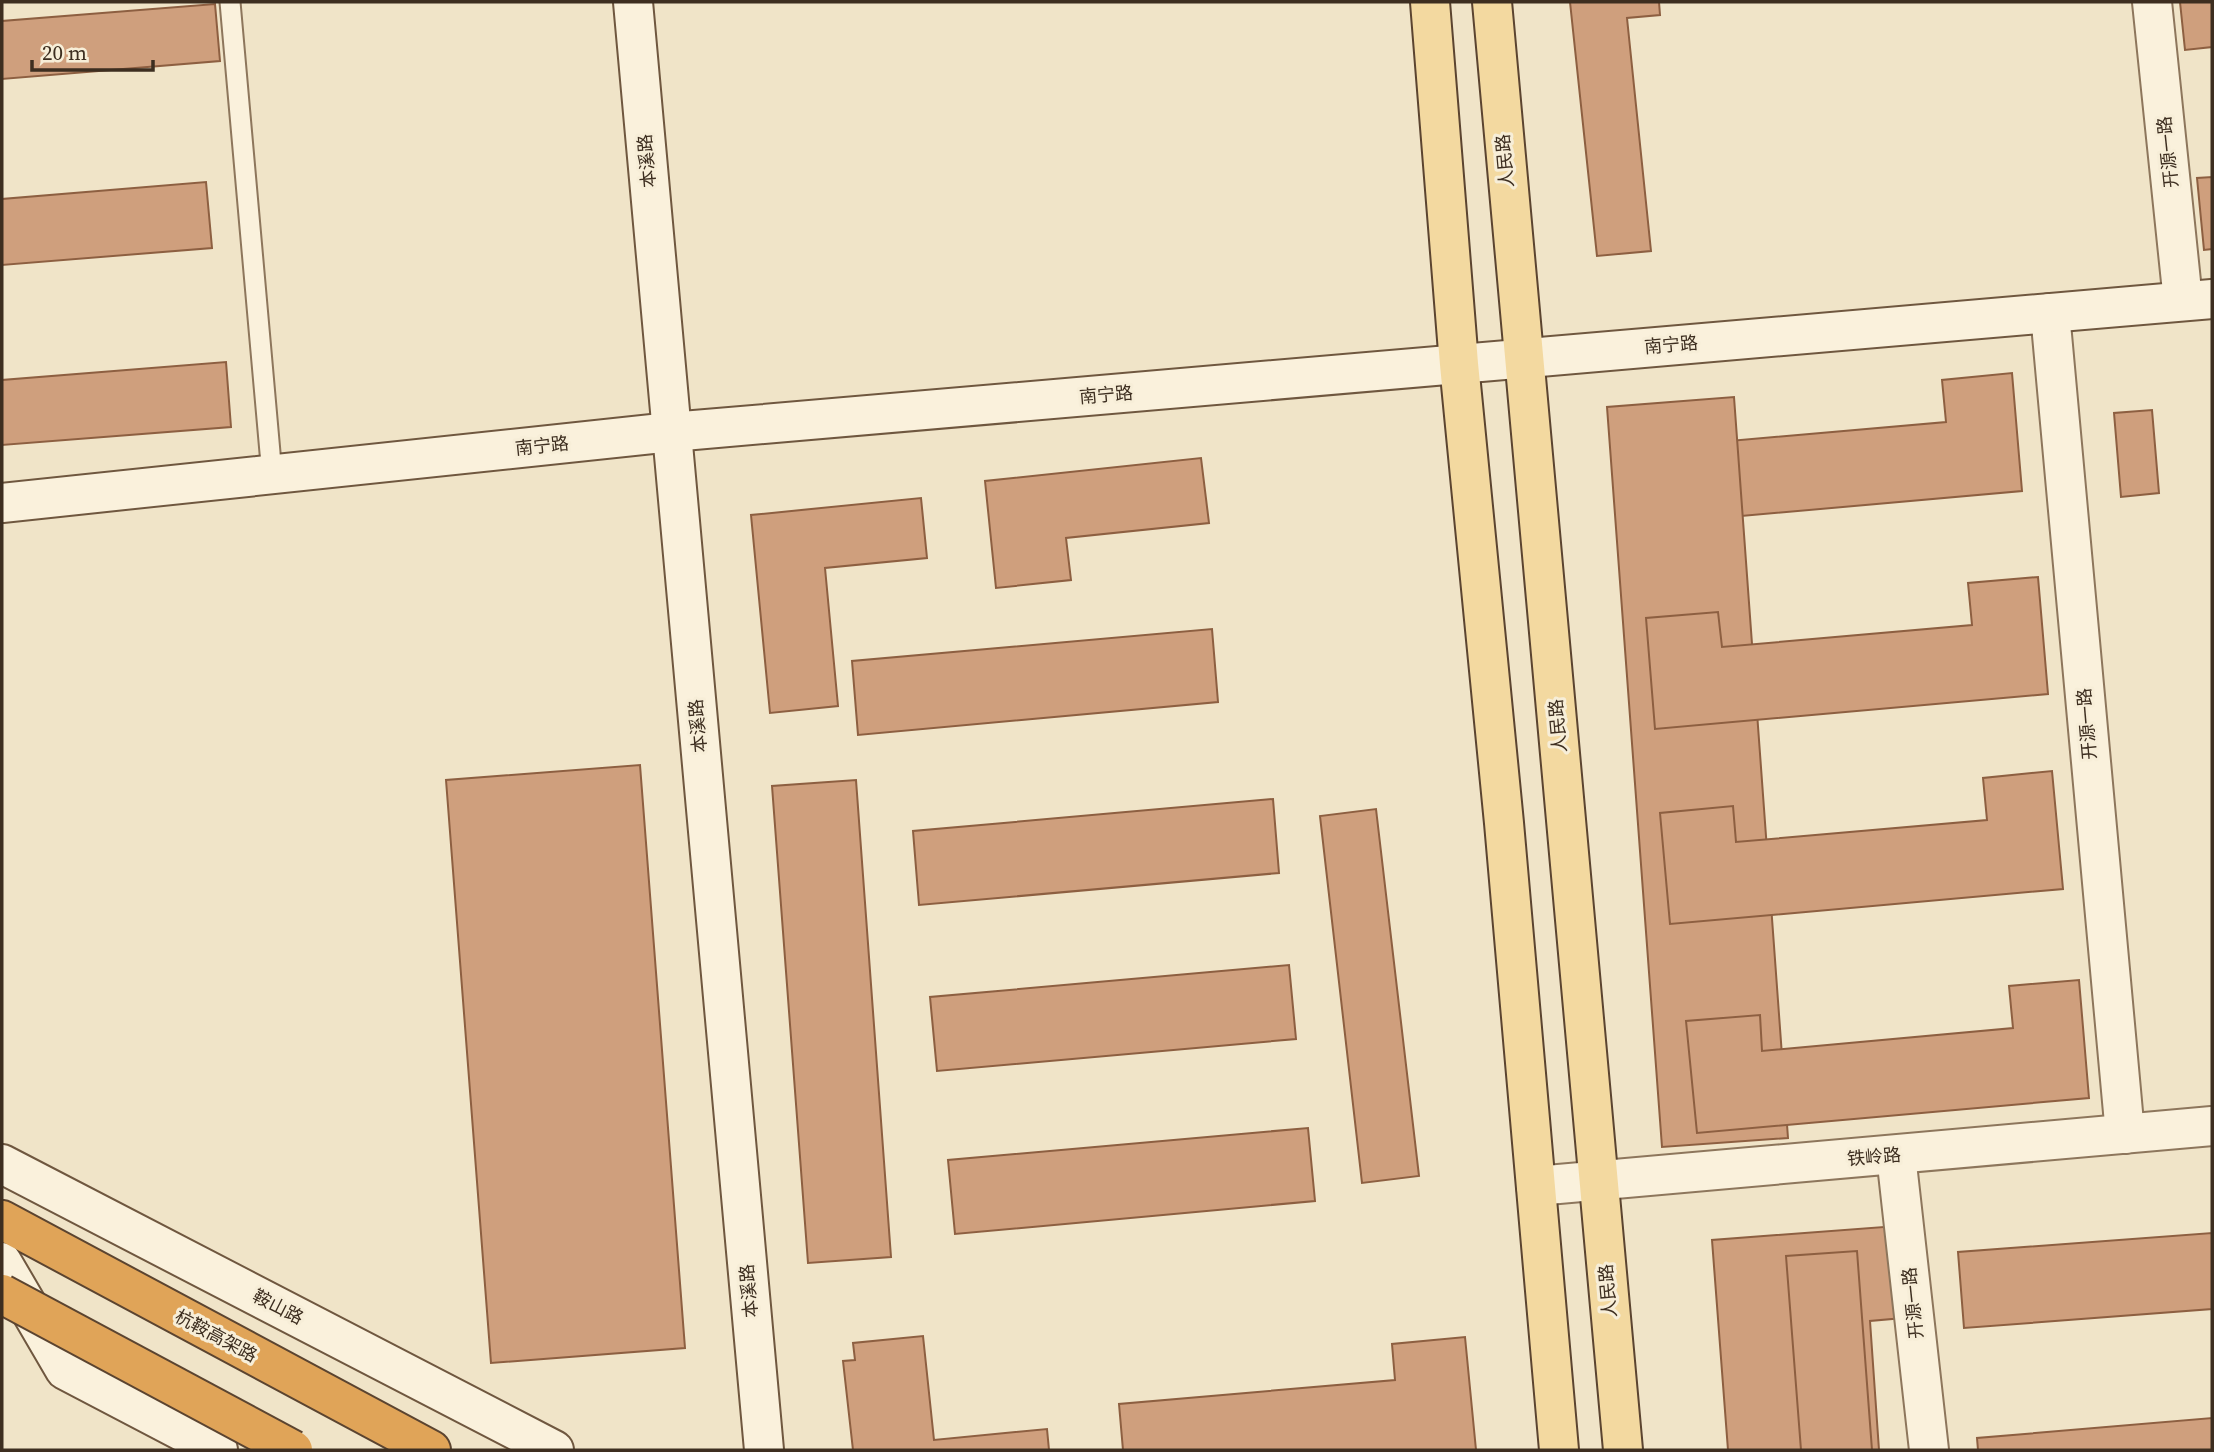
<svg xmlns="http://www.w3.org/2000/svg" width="2214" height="1452" font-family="'Source Serif 4','Noto Sans SC',serif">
  <rect width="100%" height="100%" fill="#f0e4c8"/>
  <g fill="#cf9f7d" stroke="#8d5f41" stroke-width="2">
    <path d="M1570,2H1659L1660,15L1627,18L1651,251L1597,256Z"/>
    <path d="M2180,2H2212V47L2185,50Z"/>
    <path d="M215,4L220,61L2,79V21Z"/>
    <path d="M2212,177V249L2204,250L2197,178Z"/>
    <path d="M206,182L212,248L2,265V199Z"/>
    <path d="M226,362L231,427L2,445V380Z"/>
    <path d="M2012,373L2022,491L1630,526L1620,415L1693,408L1696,444L1946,422L1942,380Z"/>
    <path d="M1734,397L1788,1138L1662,1147L1607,407Z"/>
    <path d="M2152,410L2159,493L2121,497L2114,413Z"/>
    <path d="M1201,458L1209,523L1066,538L1071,580L996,588L985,481Z"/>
    <path d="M921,498L927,558L825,568L838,706L770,713L751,515Z"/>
    <path d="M2038,577L2048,694L1655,729L1646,618L1718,612L1722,647L1972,625L1968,583Z"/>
    <path d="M1212,629L1218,702L858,735L852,661Z"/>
    <path d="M640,765L685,1348L491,1363L446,780Z"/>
    <path d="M2052,771L2063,889L1670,924L1660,813L1733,806L1736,842L1987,820L1983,778Z"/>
    <path d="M856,780L891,1257L808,1263L772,786Z"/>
    <path d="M1273,799L1279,873L919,905L913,831Z"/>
    <path d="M1376,809L1419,1176L1362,1183L1320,816Z"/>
    <path d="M1289,965L1296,1039L937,1071L930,997Z"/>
    <path d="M2079,980L2089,1098L1697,1133L1686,1021L1760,1015L1762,1051L2013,1028L2009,986Z"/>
    <path d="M1308,1128L1315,1201L955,1234L948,1160Z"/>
    <path d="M1897,1226L1903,1318L1870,1321L1879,1450H1728L1712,1240Z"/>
    <path d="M2212,1233V1309L1964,1328L1958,1252Z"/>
    <path d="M1857,1251L1872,1450H1801L1786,1256Z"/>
    <path d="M923,1336L934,1440L1047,1429L1049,1450H853L843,1361L855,1360L853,1343Z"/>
    <path d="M1465,1337L1476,1450H1123L1119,1404L1395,1380L1392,1344Z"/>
    <path d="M2212,1418V1450H1978L1977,1438Z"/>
  </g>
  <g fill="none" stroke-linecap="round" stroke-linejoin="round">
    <defs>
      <path id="lane" d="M230,2L272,475"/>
      <g id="street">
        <path d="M2152,2L2183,301"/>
        <path d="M2050,313L2125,1134"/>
        <path d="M1896,1155L1929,1450"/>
        <path d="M1536,1186L2212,1126"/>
      </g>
      <g id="secondary">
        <path d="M633,2L764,1450"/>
        <path d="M2,503L671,432L2212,299"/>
        <path d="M2,1164L554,1450"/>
        <path d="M2,1262L65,1370L218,1450"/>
      </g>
      <g id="primary">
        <path d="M1430,2L1459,364L1504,823L1559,1450"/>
        <path d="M1492,2L1623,1450"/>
      </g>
      <path id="highway" d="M2,1220L431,1450"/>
    </defs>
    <use href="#lane" stroke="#8d765c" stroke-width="23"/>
    <use href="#street" stroke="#8d765c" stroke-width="42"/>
    <use href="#secondary" stroke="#6f573f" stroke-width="42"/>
    <use href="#primary" stroke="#5b4430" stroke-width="42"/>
    <use href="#highway" stroke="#5b4430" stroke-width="42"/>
    <use href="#lane" stroke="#faf1dc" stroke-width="19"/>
    <use href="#street" stroke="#faf1dc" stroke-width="38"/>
    <use href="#secondary" stroke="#faf1dc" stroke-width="38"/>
    <use href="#primary" stroke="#f3d9a0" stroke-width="38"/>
    <use href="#highway" stroke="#e0a458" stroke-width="38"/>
    <defs>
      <path id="highway-bridge" d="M2,1294L293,1450"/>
    </defs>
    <use href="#highway-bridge" stroke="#5b4430" stroke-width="42" stroke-linecap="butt"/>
    <use href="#highway-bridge" stroke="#e0a458" stroke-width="38"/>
  </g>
  <g text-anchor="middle" stroke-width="6" stroke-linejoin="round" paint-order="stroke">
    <g font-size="18" fill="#3d2e20" stroke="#f7eed8">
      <text transform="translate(2168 152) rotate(-96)" y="6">开源一路</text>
      <text transform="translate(647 161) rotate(-95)" y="6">本溪路</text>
      <text transform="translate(1505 161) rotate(-95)" y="6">人民路</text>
      <text transform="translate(1671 345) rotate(-5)" y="6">南宁路</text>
      <text transform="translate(1106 395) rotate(-5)" y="6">南宁路</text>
      <text transform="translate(542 446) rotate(-6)" y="6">南宁路</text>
      <text transform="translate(2087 724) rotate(-95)" y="6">开源一路</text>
      <text transform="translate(698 726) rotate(-95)" y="6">本溪路</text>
      <text transform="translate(1558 726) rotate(-95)" y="6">人民路</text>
      <text transform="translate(1874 1157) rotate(-5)" y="6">铁岭路</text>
      <text transform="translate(749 1291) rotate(-95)" y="6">本溪路</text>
      <text transform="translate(1608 1291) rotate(-95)" y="6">人民路</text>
      <text transform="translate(1913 1303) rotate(-96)" y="6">开源一路</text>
      <text transform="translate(278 1307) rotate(27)" y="6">鞍山路</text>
      <text transform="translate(216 1336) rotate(28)" y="6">杭鞍高架路</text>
    </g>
  </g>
  <rect width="2214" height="1452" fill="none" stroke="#3d2e20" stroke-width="7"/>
  <path d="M32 60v10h121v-10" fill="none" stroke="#3d2e20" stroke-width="3.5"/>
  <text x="42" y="60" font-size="21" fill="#3d2e20" stroke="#f7eed8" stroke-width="5" paint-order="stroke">20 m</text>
</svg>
